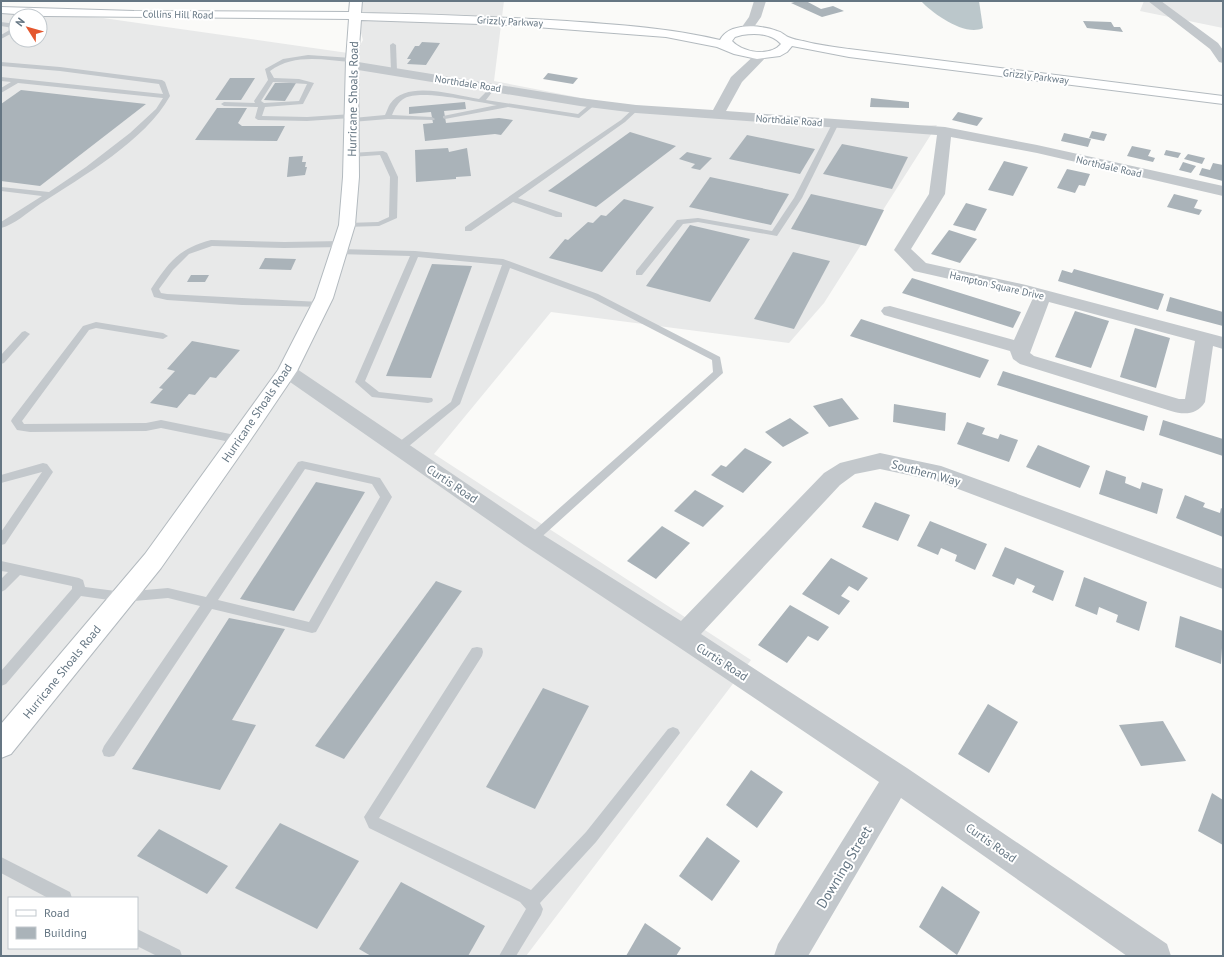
<svg xmlns="http://www.w3.org/2000/svg" width="1224" height="957" font-family="'PT Sans',sans-serif">
  <rect width="100%" height="100%" fill="#fafaf8"/>
  <g fill="#e8e9e9" fill-rule="evenodd">
    <path d="M352,1H504L494,81L602,102L857,128L937,125L824,303L789,343L551,312L434,454L751,660L526,956H1V11L103,18L355,54L363,40ZM16,16H40V40H16ZM9,898H137V948H9Z"/>
    <path d="M1144,1H1223V28L1140,11Z"/>
  </g>
  <path fill="#bbc7cb" d="M921,1H979L983,28C965,37 932,13 921,1Z"/>
  <g fill="#aab3b9">
    <path d="M798,1H806L821,9L833,6L844,11L822,17L791,3Z"/>
    <path d="M1083,21L1111,22L1114,27H1120L1123,32L1087,28Z"/>
    <path d="M422,42L440,43L426,65L407,64L411,59H407L415,46H419Z"/>
    <path d="M548,73L578,78L573,84L543,79Z"/>
    <path d="M230,78H255L241,100H215Z"/>
    <path d="M275,83H296L285,101L264,100Z"/>
    <path d="M21,90L146,104L40,186L1,181V104Z"/>
    <path d="M871,98L909,102V108L870,107Z"/>
    <path d="M465,102L466,109L444,111L446,123L499,118L513,120L501,135L495,134L425,141L423,124L433,123L431,112L409,114V107Z"/>
    <path d="M217,108H247L238,123L242,126H285L277,141L195,140Z"/>
    <path d="M958,112L983,118L977,126L952,120Z"/>
    <path d="M1092,131L1107,134L1104,141L1089,138Z"/>
    <path d="M630,132L676,146L596,207L548,191Z"/>
    <path d="M1064,133L1091,139L1088,147L1061,141Z"/>
    <path d="M747,135L815,149L800,174L729,159Z"/>
    <path d="M842,144L908,157L892,189L823,174Z"/>
    <path d="M1132,146L1151,150L1148,156L1155,158L1153,162L1127,156Z"/>
    <path d="M448,148L449,152L467,148L471,176L456,177V179L416,182L415,150Z"/>
    <path d="M1166,150L1181,153L1178,158L1164,155Z"/>
    <path d="M687,152L712,158L700,170L691,168L695,164L679,159Z"/>
    <path d="M1188,154L1205,158L1202,164L1184,159Z"/>
    <path d="M303,156L302,162H306L305,167H307L305,175L287,177L289,157Z"/>
    <path d="M1004,161L1028,167L1013,196L988,190Z"/>
    <path d="M1183,162L1196,166L1191,173L1179,170Z"/>
    <path d="M1213,163L1223,165V181L1199,175L1202,168L1210,170Z"/>
    <path d="M1067,169L1090,174L1085,186L1079,185L1075,193L1057,188Z"/>
    <path d="M710,177L789,194L771,225L689,207Z"/>
    <path d="M811,194L884,210L866,246L791,229Z"/>
    <path d="M1174,194L1198,200L1194,208L1202,210L1199,215L1167,207Z"/>
    <path d="M624,199L654,207L602,272L549,258L565,239L568,240L588,222L593,223L601,215L606,216Z"/>
    <path d="M966,203L987,209L975,231L953,225Z"/>
    <path d="M690,225L750,239L710,302L646,286Z"/>
    <path d="M949,230L977,239L960,263L931,254Z"/>
    <path d="M793,252L830,261L794,329L754,319Z"/>
    <path d="M265,258L296,259L291,270L259,269Z"/>
    <path d="M432,264L472,266L431,378L386,376Z"/>
    <path d="M1074,269L1164,294L1158,310L1058,281L1062,270L1072,273Z"/>
    <path d="M191,275H209L205,282H187Z"/>
    <path d="M912,278L1021,312L1013,328L902,293Z"/>
    <path d="M1170,297L1223,312V326L1166,311Z"/>
    <path d="M1075,311L1109,321L1091,368L1055,357Z"/>
    <path d="M861,319L989,360L980,378L850,336Z"/>
    <path d="M1135,328L1170,338L1156,388L1120,377Z"/>
    <path d="M192,341L240,350L216,378L210,377L195,395L189,394L177,408L150,403L163,389L159,388L175,371L167,369Z"/>
    <path d="M1003,371L1148,416L1144,431L997,385Z"/>
    <path d="M842,398L859,419L829,427L813,406Z"/>
    <path d="M894,404L946,413L945,431L893,422Z"/>
    <path d="M790,418L809,433L783,447L765,432Z"/>
    <path d="M1163,420L1223,439V456L1159,435Z"/>
    <path d="M967,422L985,428L982,434L998,439L1000,434L1018,440L1009,462L957,444Z"/>
    <path d="M1038,445L1090,466L1080,488L1026,467Z"/>
    <path d="M745,448L772,462L743,493L711,475L721,465L726,467Z"/>
    <path d="M1106,470L1126,477L1125,483L1140,489L1142,482L1163,489L1157,514L1099,494Z"/>
    <path d="M316,482L365,492L294,611L240,599Z"/>
    <path d="M695,490L724,506L703,527L674,511Z"/>
    <path d="M1185,495L1205,503L1203,507L1220,513L1221,508L1223,509V537L1176,518Z"/>
    <path d="M875,502L910,515L898,541L862,527Z"/>
    <path d="M930,521L987,544L975,570L955,561L957,555L941,548L938,555L917,546Z"/>
    <path d="M662,526L690,543L656,579L627,561Z"/>
    <path d="M1005,547L1064,571L1053,601L1032,592L1035,586L1017,578L1014,585L992,576Z"/>
    <path d="M831,558L868,578L858,591L849,586L841,596L850,601L839,615L802,594Z"/>
    <path d="M1084,577L1147,602L1139,631L1116,622L1118,615L1099,607L1097,615L1075,606Z"/>
    <path d="M436,581L462,591L344,759L315,746Z"/>
    <path d="M790,605L829,627L818,641L808,636L787,663L758,645Z"/>
    <path d="M1180,616L1223,631L1221,664L1175,647Z"/>
    <path d="M229,618L285,629L232,720L256,725L220,790L132,769Z"/>
    <path d="M543,688L589,706L535,809L486,787Z"/>
    <path d="M988,704L1018,722L989,773L958,754Z"/>
    <path d="M1163,721L1186,761L1141,766L1119,725Z"/>
    <path d="M751,770L783,792L757,828L726,805Z"/>
    <path d="M1212,793L1223,800V845L1198,831Z"/>
    <path d="M280,823L359,861L317,929L235,888Z"/>
    <path d="M159,829L228,866L207,894L137,856Z"/>
    <path d="M707,837L740,861L712,901L679,876Z"/>
    <path d="M401,882L485,926L468,956H371L359,949Z"/>
    <path d="M942,886L980,912L957,955L919,927Z"/>
    <path d="M645,923L681,948L676,956H626Z"/>
  </g>
  <g fill="none" stroke-linecap="round" stroke-linejoin="round">
    <defs>
      <path id="secondary" d="M350,1H362L361,13C430,14 498,17 567,21C619,25 670,28 720,40C729,22 761,25 777,31C782,32 784,35 788,37C792,39 798,40 803,41C818,45 834,47 849,49L1223,96V104L849,57L792,46L787,52L780,56L757,59L734,54L717,47L666,37L510,25L361,20L358,60L359,177L355,225L333,298L297,371L247,445L161,568L11,754L1,758V724L145,554L278,370L315,298L339,225L343,177L346,60L349,19L45,16L1,13V7L134,11L349,12ZM742,35C755,33 771,33 781,44C770,57 743,53 732,41L735,37Z"/>
    </defs>
    <use href="#secondary" stroke="#b3babf" stroke-width="2"/>
    <g fill="#c3c8cc" fill-rule="evenodd">
      <path d="M1,22L16,24V31L1,39V35L13,28L1,26Z"/>
      <path d="M393,43L396,45L397,71L394,73L391,71L390,45Z"/>
      <path d="M308,55L352,58L355,60L352,62C324,60 294,53 270,71L274,78L299,79L314,83L303,104L265,107L262,116L307,117L352,114L355,116L353,118L385,115C387,111 388,107 390,104C407,79 456,96 479,99L493,85L496,87L486,100L578,114L591,103L596,104L579,118L508,107L445,119L443,118V116L497,105C477,102 420,89 405,98C398,102 395,108 392,115L432,117L435,119L434,120L388,119L352,122L349,120L351,118L307,121L258,120L255,118L258,107L224,106L221,104L224,102L255,103L254,101L268,80L265,69L283,59ZM273,82L307,84L299,101L264,103L261,101Z"/>
      <path d="M1,62L60,67L162,80L165,82L170,96C145,141 83,176 40,204C28,212 14,225 1,228V222L42,196L1,191V187L49,192L86,167L130,133L156,109L163,98L18,83L1,93V88L11,82L1,81V77L163,94L159,84L60,71L1,66Z"/>
      <path d="M634,108L639,109L625,122L518,198L562,213V217H556L513,202L471,231H465V227L584,145L621,120Z"/>
      <path d="M833,122L839,123L802,198L777,236L698,222L683,224L642,275H636V271L677,220L698,218L772,231L794,198Z"/>
      <path d="M383,151L387,153L398,177L397,218L379,226L344,227L343,225L347,223L378,222L389,217L390,177L380,155L351,157L347,155L351,153Z"/>
      <path d="M211,240L284,242L342,241L346,244L342,247L284,248L212,246L189,254L173,270L159,289L161,293L167,294L320,302L325,305L323,307L242,305L167,300L154,297L151,289C169,262 178,249 211,240Z"/>
      <path d="M340,249L415,251L503,259L598,294L720,357L723,373L536,542H528L526,539L528,536L713,372L712,360L592,298L510,268L460,404L403,451H395L394,448L395,445L451,402L502,265L418,257L365,381L379,392L432,398L433,400L432,402L428,403L372,397L355,382L410,256L337,254L336,252Z"/>
      <path d="M96,322L163,333L168,336L163,339L96,328L89,330L22,421L24,424L146,423L161,420L240,436L244,437L245,440L244,443L240,444L161,428L146,431L30,432L17,430L11,421L12,419L83,326Z"/>
      <path d="M25,331L30,334L28,336L4,363L1,364V355L22,332Z"/>
      <path d="M302,461L380,478L392,497L316,632L312,633L212,609L114,756L109,757L104,756L102,751L104,746L200,606L168,598L123,602L81,596L6,684L1,686V671L72,589V586L20,575L5,590L1,592V579L8,572L1,571V561L79,578L83,580L85,587L123,592L168,588L206,597L298,462ZM305,469L372,484L380,497L309,622L218,600Z"/>
      <path d="M43,463L47,464L53,472L5,544L1,545V532L42,472L1,483V475Z"/>
      <path d="M477,647L482,648L483,652L482,656L379,818L531,890L586,832L668,729L673,727L678,729L680,733L596,842L540,903L543,909L541,915L516,956H499L526,909L520,902L369,828L364,817L472,648Z"/>
      <path d="M1,857L70,892L72,898H48L1,873Z"/>
      <path d="M137,929L180,950L182,956H157L137,946Z"/>
    </g>
    <g fill="#c3c8cc" fill-rule="evenodd">
      <path d="M754,1H766L761,17L749,34H741L739,31L749,17Z"/>
      <path d="M1148,1H1161L1218,43L1223,50V63L1219,62L1210,49Z"/>
      <path d="M762,51L768,55L742,82L726,111L945,127L1037,145L1223,186V196L1037,153L951,137L945,194L911,249L926,263L1026,285L1223,337V349L1213,346L1205,402C1197,415 1184,415 1171,411L1020,364L1013,359L1010,351L884,315L881,311L884,307L890,306L1014,340L1033,298L914,271L894,250L929,194L937,135L636,113L580,106L352,69L346,65L352,61L580,98L636,105L713,110L731,77L758,52ZM1049,302L1195,341L1185,399H1179L1034,356L1030,353Z"/>
      <path d="M287,365L294,367L540,533L681,621L824,473L840,463L880,453L941,466L1223,569V589L937,481L880,469L855,474L840,485L701,634L907,768L1167,944L1171,956H1127L901,798L808,956H774L778,944L879,782L674,644L524,545L280,375L277,371L280,367Z"/>
    </g>
    <use href="#secondary" fill="#fff" fill-rule="evenodd"/>
  </g>
  <g text-anchor="middle" stroke-width="4" stroke-linejoin="round" paint-order="stroke">
    <g font-size="10" fill="#657683" stroke="#fff">
      <text transform="translate(178 14) rotate(1)" y="4">Collins Hill Road</text>
      <text transform="translate(510 21) rotate(3)" y="4">Grizzly Parkway</text>
      <text transform="translate(1036 76) rotate(7)" y="4">Grizzly Parkway</text>
      <text transform="translate(468 83) rotate(9)" y="4">Northdale Road</text>
      <text transform="translate(789 120) rotate(4)" y="4">Northdale Road</text>
      <text transform="translate(1109 166) rotate(13)" y="4">Northdale Road</text>
      <text transform="translate(997 285) rotate(13)" y="4">Hampton Square Drive</text>
    </g>
    <g font-size="12" fill="#657683" stroke="#fff">
      <text transform="translate(353 99) rotate(-89)" y="4">Hurricane Shoals Road</text>
      <text transform="translate(257 413) rotate(-56)" y="4">Hurricane Shoals Road</text>
      <text transform="translate(926 473) rotate(15)" y="4">Southern Way</text>
      <text transform="translate(452 484) rotate(34)" y="4">Curtis Road</text>
      <text transform="translate(722 662) rotate(33)" y="4">Curtis Road</text>
      <text transform="translate(62 672) rotate(-51)" y="4">Hurricane Shoals Road</text>
      <text transform="translate(991 843) rotate(35)" y="4">Curtis Road</text>
    </g>
    <g font-size="14" fill="#657683" stroke="#fff">
      <text transform="translate(844 867) rotate(-59)" y="5">Downing Street</text>
    </g>
  </g>
  <rect width="1224" height="957" fill="none" stroke="#657683" stroke-width="4"/>
  <rect x="8" y="897" width="130" height="52" fill="#ffffff" stroke="#c1c8cd"/>
  <rect x="16" y="910" width="20" height="6" fill="#ffffff" stroke="#c1c8cd"/>
  <text x="44" y="917" font-size="12" fill="#657683">Road</text>
  <rect x="16" y="927" width="20" height="12" fill="#aab3b9" stroke="#c1c8cd"/>
  <text x="44" y="937" font-size="12" fill="#657683">Building</text>
  <g transform="translate(28 28) rotate(307)"><circle r="19" fill="#ffffff" stroke="#c1c8cd"/>
  <path d="M0-3L7 15L0 10L-7 15Z" fill="#e4572e"/>
  <text y="-6" font-size="11" font-weight="bold" text-anchor="middle" fill="#657683">N</text>
  </g>
</svg>
